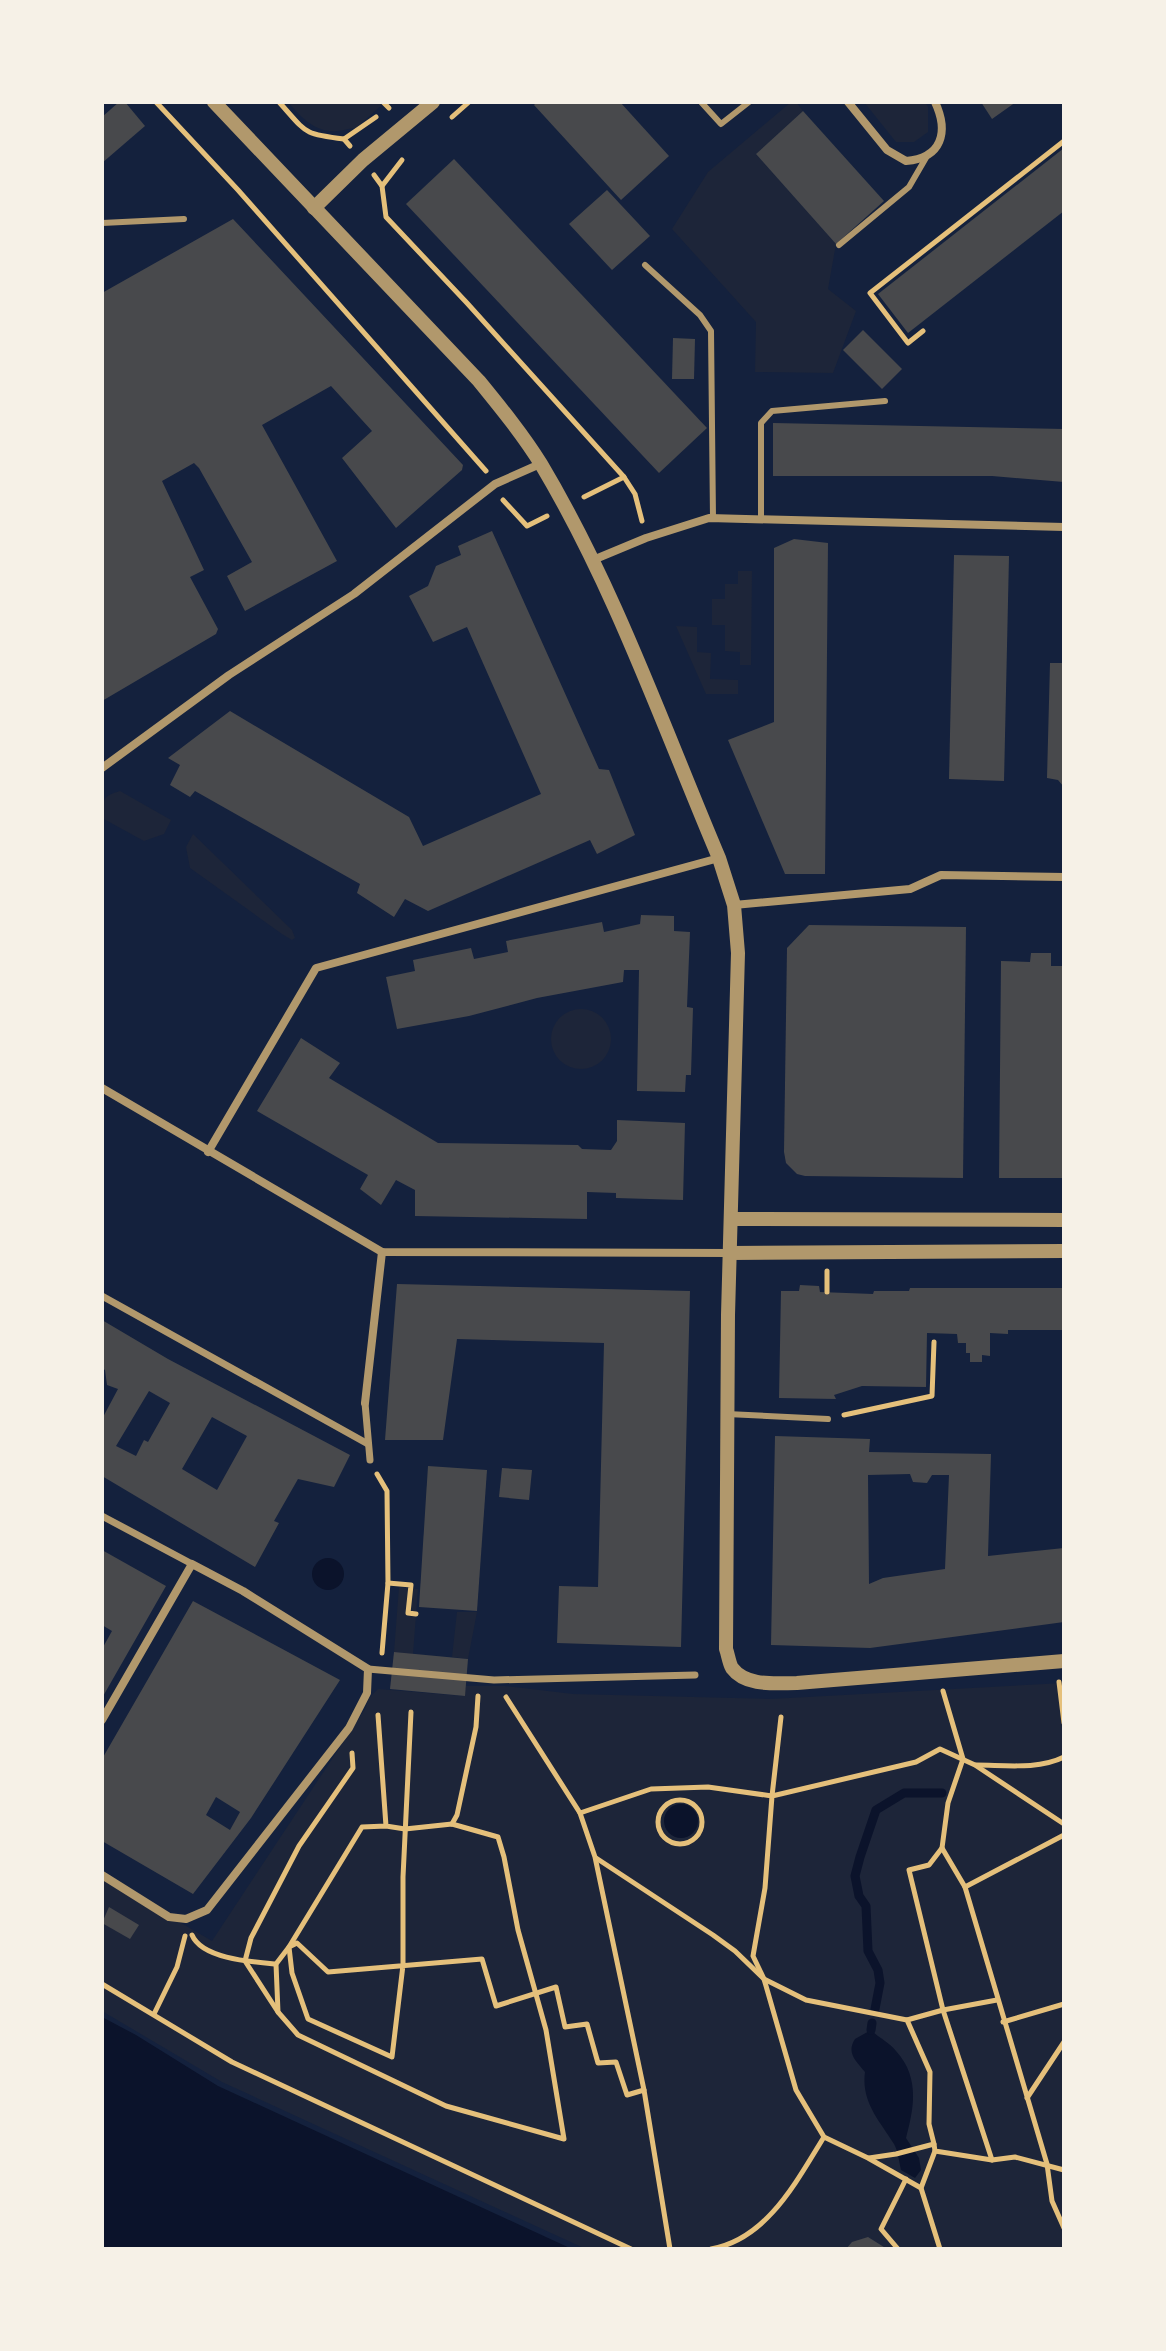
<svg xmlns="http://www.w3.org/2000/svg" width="1166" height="2351" font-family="Lato,sans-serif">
  <rect width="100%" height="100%" fill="#14213d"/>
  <g fill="#1d2539">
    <path d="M288,102H385L356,128C348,128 344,131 337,131C315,133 301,117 288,102Z"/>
    <path d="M791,102H796L803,111L756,154L836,244L828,289L856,311L833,373L755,372L756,322L672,229L708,172Z"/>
    <path d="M864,102H925L928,107V132L914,142H896Z"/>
    <path d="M738,571H752L751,665H740V652L725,651V625H712V599H725V584H738Z"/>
    <path d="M676,626L697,627V652L711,653L710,679L738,680V694H706Z"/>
    <path d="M120,791L171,820L164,834L144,841L102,818C102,800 103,796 120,791Z"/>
    <path d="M193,834L292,930L295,938L292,940L282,934L190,868L186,847Z"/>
    <circle cx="581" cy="1039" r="30"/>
    <path d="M399,1587L418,1589L413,1654L394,1652Z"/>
    <path d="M457,1612H477L468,1659L452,1657Z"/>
    <path d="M1064,1683V2249H586L222,2082L102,2011V1877L212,1941L365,1709L369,1698L378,1689L464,1696L466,1686H505L573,1694L771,1699Z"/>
  </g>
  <g fill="#0b132b">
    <circle cx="328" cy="1574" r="16"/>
    <circle cx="681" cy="1821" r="17"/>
    <path d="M102,2017L136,2035L218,2086L572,2249H102Z"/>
    <path d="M871,2030C879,2038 889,2042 896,2051C920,2077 914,2108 906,2138L919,2158L921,2170L915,2178L901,2170C899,2161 898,2151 894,2144C879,2120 861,2102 865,2072C856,2061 846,2053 855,2039Z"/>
  </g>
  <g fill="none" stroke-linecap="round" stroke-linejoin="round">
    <g stroke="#0b132b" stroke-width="9">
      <path d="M875,2009L880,1983L878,1970L868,1951L866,1906L859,1896L855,1876L860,1857L876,1810L904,1793H942"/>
      <path d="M871,2030L872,2023"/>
    </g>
  </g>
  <g fill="#48494c" fill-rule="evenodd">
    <path d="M119,102H125L145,126L102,163V117Z"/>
    <path d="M537,102H620L669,156L621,200L534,105Z"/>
    <path d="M981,102H1016L992,119Z"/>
    <path d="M803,111L884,201L836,244L756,154Z"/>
    <path d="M1064,148V211L908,333L878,294Z"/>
    <path d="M454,159L707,428L659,473L406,204Z"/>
    <path d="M607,190L650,236L612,270L569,224Z"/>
    <path d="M233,219L463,465L462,470L396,528L342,458L372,431L331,386L262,425L337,561L245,611L227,576L252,562L199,468L194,463L162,481L204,570L190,577L218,629L216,634L102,701V293Z"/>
    <path d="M863,330L902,369L882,389L843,350Z"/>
    <path d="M673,338L695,339L694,379H672Z"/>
    <path d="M773,423L1064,429V482L992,476H773Z"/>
    <path d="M492,531L599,769L609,770L635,835L597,854L590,840L428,911L405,899L394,917L357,893L360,884L195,791L190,797L170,785L180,765L168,758L230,711L409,817L423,846L541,794L467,627L433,642L409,596L428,586L436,566L461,555L458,546Z"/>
    <path d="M794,539L828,543L825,874H785L728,740L774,722V548Z"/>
    <path d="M954,555L1009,556L1004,781L949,779Z"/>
    <path d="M1050,663H1064V787L1058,780L1047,778Z"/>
    <path d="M641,915L674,916V931L690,932L687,1007L693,1008L691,1075H686L685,1092L637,1091L639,970H624L623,982L537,998L469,1016L397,1029L386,977L415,971L413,960L471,948L474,959L508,952L506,941L602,922L604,932L640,924Z"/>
    <path d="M809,925L966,927L963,1178L805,1176L797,1174L786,1163L784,1152L787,948Z"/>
    <path d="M1031,953H1051V966H1064V1178H999L1001,961L1030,962Z"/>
    <path d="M301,1038L340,1063L329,1078L438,1143L578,1145L582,1149L611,1150L617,1141V1120L685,1123L683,1200L616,1198V1193L587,1192V1219L415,1216V1190L396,1180L381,1205L360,1189L368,1175L257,1111Z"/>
    <path d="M397,1284L690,1291L681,1647L557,1643L559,1586L598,1587L604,1343L457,1339L443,1440H385Z"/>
    <path d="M800,1285L819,1286L820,1292L873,1294L874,1291H909L910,1288H1064V1330H1008V1334L990,1333V1356L982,1355V1362H970V1353H966V1343H958L957,1334L927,1333L926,1387L862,1386L834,1395L836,1399L779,1398L781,1291H799Z"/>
    <path d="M102,1320L168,1359L350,1455L334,1487L298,1479L274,1521L279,1523L255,1567L102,1476V1419L118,1389L107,1385L105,1370L102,1368ZM149,1391L170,1403L148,1442L144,1440L136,1456L116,1446ZM212,1417L247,1436L217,1490L182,1469Z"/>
    <path d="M775,1436L870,1439L869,1452L991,1454L988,1556L1064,1548V1622L870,1648L771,1645ZM910,1474L913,1482L927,1483L932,1475H949L945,1569L883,1578L869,1584L868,1475Z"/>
    <path d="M428,1466L487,1470L477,1611L419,1607Z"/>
    <path d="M502,1468L532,1470L529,1500L499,1497Z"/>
    <path d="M102,1550L166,1586L102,1698V1649L112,1631L102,1625Z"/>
    <path d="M193,1601L340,1680L251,1818L193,1894L102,1841V1759ZM216,1797L240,1812L230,1830L206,1815Z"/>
    <path d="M394,1652L468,1659L465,1696L390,1689Z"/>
    <path d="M109,1907L139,1925L130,1939L102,1923Z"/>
    <path d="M868,2237L887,2249H846L852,2242Z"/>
  </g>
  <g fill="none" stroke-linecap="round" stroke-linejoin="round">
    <g stroke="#e5c07b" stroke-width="5">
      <path d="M156,102L238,190L486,471"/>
      <path d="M279,102C307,133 302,134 344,139L350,146"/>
      <path d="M383,102L389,108"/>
      <path d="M452,117L469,102"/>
      <path d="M344,139L376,117"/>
      <path d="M374,175L382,186L386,217L467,303L624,477L635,494L642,521"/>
      <path d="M382,186L402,160"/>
      <path d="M923,331L908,343L870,293L1064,141"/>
      <path d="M584,497L624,477"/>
      <path d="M503,500L527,526L547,516"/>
      <path d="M827,1271V1292"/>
      <path d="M844,1415L932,1396L934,1342"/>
      <path d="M377,1474L387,1491L388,1583L382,1653"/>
      <path d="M388,1583L411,1585L408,1613L416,1614"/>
      <path d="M1059,1682L1064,1723"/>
      <path d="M943,1691L963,1759L948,1803L942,1848L965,1887L1047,2164L1052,2201L1064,2228"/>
      <path d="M506,1697L580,1813L595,1857L644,2090L670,2249"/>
      <path d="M411,1712L403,1877V1965L392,2057L308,2019L292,1973L289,1947L297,1943L328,1972L482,1959L496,2006L556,1987L565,2027L587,2024L598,2063L616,2062L627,2095L644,2090"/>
      <path d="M378,1715L386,1826L405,1829L452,1824L498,1837L504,1857L518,1930L546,2030L564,2139L446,2106L298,2035L278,2012L276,1964L289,1947L362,1827L386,1826"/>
      <path d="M976,1765C1004,1765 1038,1770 1064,1757"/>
      <circle cx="680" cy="1822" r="22"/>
      <path d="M580,1813L651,1789L708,1787L772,1796L781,1717"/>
      <path d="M452,1824L457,1815L476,1727L478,1696"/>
      <path d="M942,1848L929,1865L909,1870L943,2010L992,2160"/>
      <path d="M596,1858L713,1935L735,1951L764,1979L806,2000L907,2020L930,2072L929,2124L934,2144L896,2154L869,2158"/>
      <path d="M965,1887L1064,1835"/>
      <path d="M192,1935C202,1959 253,1962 276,1964"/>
      <path d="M102,1984L232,2062L631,2249"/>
      <path d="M278,2012L245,1961L251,1938L299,1846L353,1768L352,1753"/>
      <path d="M154,2014L177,1967L185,1936"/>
      <path d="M907,2020L943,2010L997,2000"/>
      <path d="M1003,2022L1064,2004"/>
      <path d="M1027,2098L1064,2042"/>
      <path d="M934,2144L935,2151L992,2160L1015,2157L1064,2170"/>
      <path d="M921,2188L935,2151"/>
      <path d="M711,2249C767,2239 796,2182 824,2137"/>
      <path d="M898,2249L881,2229L906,2179"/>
      <path d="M940,2249L921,2188L868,2158L824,2137L796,2090L764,1979L753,1956L765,1888L772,1796L916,1762L940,1749L975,1765L1064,1824"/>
    </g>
    <g stroke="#b1986c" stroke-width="6">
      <path d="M701,102L721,124L749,102"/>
      <path d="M102,223L184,219"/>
      <path d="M839,245L909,187L927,156"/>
      <path d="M645,265L700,315L711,331L713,518"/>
      <path d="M761,520V423L772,411L885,401"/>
      <path d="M727,1414L828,1419"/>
    </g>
    <g stroke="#b1986c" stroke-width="7">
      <path d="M102,1296L368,1444"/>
      <path d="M365,1403L370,1460"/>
      <path d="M102,1516L192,1564"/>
      <path d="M368,1669L494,1680L695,1675"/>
    </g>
    <g stroke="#b1986c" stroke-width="8">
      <path d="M848,102L887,150L906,161C942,158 949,132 935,102"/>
      <path d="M593,560L646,538L709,518L1064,527"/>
      <path d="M102,768L229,675L354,594L495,484L540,464"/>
      <path d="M734,905L910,889L941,875L1064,877"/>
      <path d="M102,1088L382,1252L730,1253"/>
      <path d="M208,1152L316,968L719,858"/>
      <path d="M365,1403L382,1252"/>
      <path d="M102,1720L192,1564L243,1591L368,1669L367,1693L349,1728L207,1910L186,1919L169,1917L102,1875"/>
    </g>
    <g stroke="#b1986c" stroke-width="14">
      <path d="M214,102L479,381C501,408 523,435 541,464C615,588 663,726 719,858L734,905L738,953L728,1315L726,1649C728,1654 729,1663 732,1668C746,1687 776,1683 797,1683L1064,1661"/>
      <path d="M314,208L363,160L433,102"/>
      <path d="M731,1219L1064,1220"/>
      <path d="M730,1253L1064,1251"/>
    </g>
  </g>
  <rect width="1166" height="2351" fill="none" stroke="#f6f1e7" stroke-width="208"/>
</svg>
